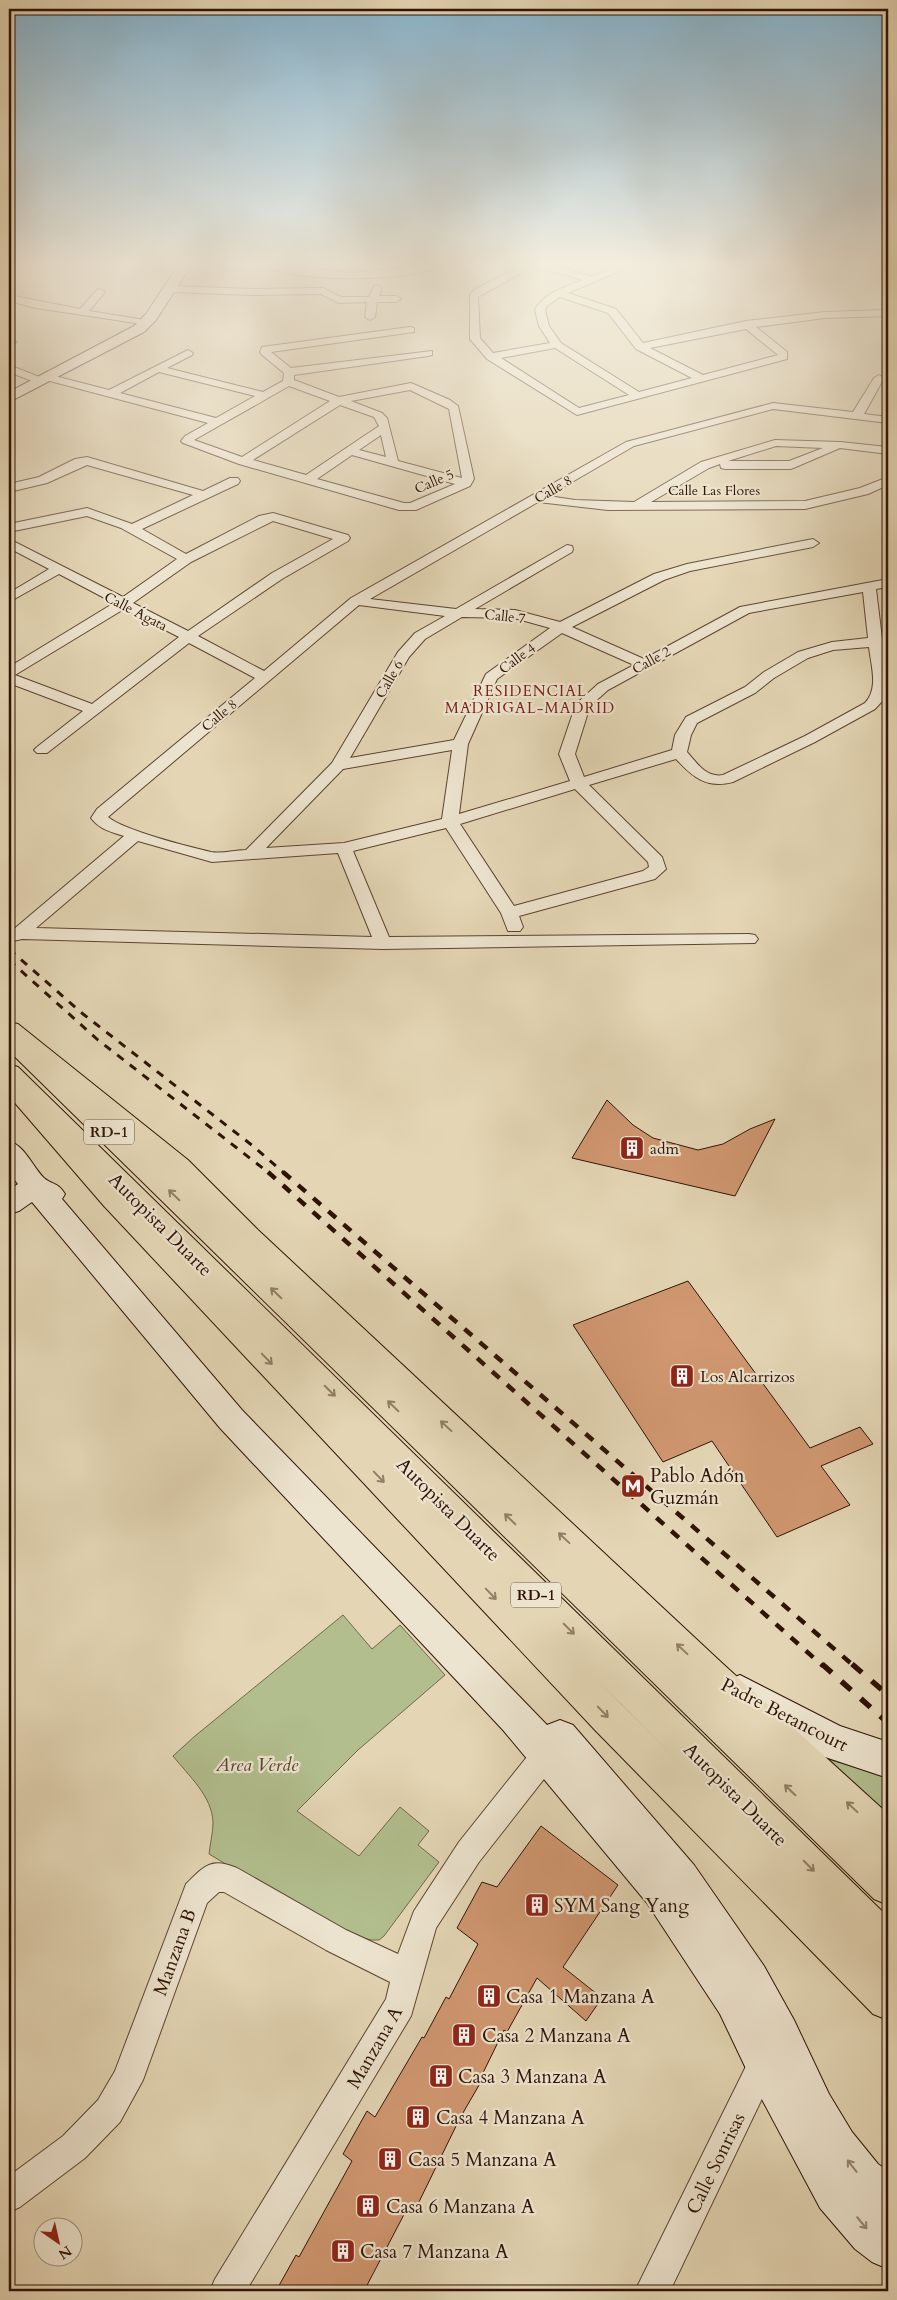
<svg xmlns="http://www.w3.org/2000/svg" width="897" height="2300" font-family="Cardo,serif">
  <rect width="100%" height="100%" fill="#e4d6b5"/>
  <filter id="stains"><feTurbulence type="fractalNoise" baseFrequency=".004" numOctaves="4"/><feColorMatrix values="0 0 0 0 .2 0 0 0 0 .09 0 0 0 0 .02 0 0 0 .5 -.17"/></filter>
  <radialGradient id="worn" r=".72"><stop offset=".6" stop-color="#630" stop-opacity="0"/><stop offset="1" stop-color="#630" stop-opacity=".3"/></radialGradient>
  <g fill="#b2be8e" stroke="#70684a">
    <path d="M343,1615L372,1649L400,1625L445,1675L358,1750L297,1811L359,1856L400,1807L429,1831L418,1845L439,1862L384,1936L379,1940H371L336,1930L209,1854C210,1844 213,1833 213,1822C212,1796 188,1775 173,1756L195,1736Z"/>
    <path d="M821,1757L888,1777V1822Z"/>
  </g>
  <g fill="#d19871" stroke="#2f1305">
    <path d="M607,1100L633,1125L653,1138L698,1150L723,1144L750,1129L775,1119L735,1196L572,1158Z"/>
    <path d="M688,1281L810,1448L860,1427L873,1444L821,1466L850,1505L777,1537L712,1441L663,1462L573,1325Z"/>
    <path d="M541,1826L618,1885L563,1967L602,1998L586,2021L537,1978L507,2032L504,2030L480,2079L482,2080L460,2118L415,2210L409,2205L364,2291H276L296,2255L299,2257L352,2161L343,2154L367,2111L375,2117L422,2037L424,2038L446,1997L449,1999L478,1944L457,1928L482,1882L497,1887Z"/>
  </g>
  <g fill="none" stroke-linecap="round" stroke-linejoin="round">
    <defs>
      <g id="street">
        <path d="M260,264L352,273L444,264C417,283 287,283 260,264Z"/>
        <path d="M524,264H548L592,277L622,264H636L568,293L616,309L643,343L746,321L825,312L888,310V316L825,318L756,327L787,352V359L577,415L487,359L470,339V294L477,288ZM534,266L583,280C566,287 544,292 535,310L539,326L550,343L493,353L480,338L478,297ZM560,297L608,313L636,349L692,378L639,392L561,343L549,326L545,310L547,306ZM746,329L778,355L703,375L650,348ZM555,348L629,395L579,408L501,358Z"/>
        <path d="M377,285L382,288L379,296H396L401,299L396,302H377L375,317L370,320L365,317L367,302L339,303L321,294L251,295L172,292L167,289L172,286L251,289L323,288L341,297H369L374,286Z"/>
        <path d="M100,289L105,292L89,311L145,320L149,321V325L36,308L9,301V295L80,309L97,290Z"/>
        <path d="M410,327L414,328V332L271,352L291,368L432,351V355L428,356L294,375V380L339,397L411,383L450,400L458,406L474,479L470,486L416,510H399L239,464L183,443L181,441L185,436L208,423L46,380L45,383H37L9,372V365L42,378L47,374L109,390L188,350L193,353L192,355L167,368L263,392L283,381L284,373L261,354L260,352L262,347ZM159,372L255,396L216,418L120,393ZM289,386L330,401L242,457L194,440ZM410,390L449,409L462,478L398,461L387,418L382,413L351,401ZM340,405L374,417L379,426L306,475L253,460ZM381,435L386,457L359,450ZM352,455L455,484L410,503H404L317,479Z"/>
        <path d="M9,338L17,342L9,348Z"/>
        <path d="M879,375L884,378L864,414L888,417V423L773,409L634,446L548,496L575,500L634,502L701,462L775,440L840,442L888,447V454L840,448L791,469H725L721,468L720,464L709,468L651,502L805,501L860,488L888,477V485L868,494L805,509L608,510L538,502L370,599L456,609L567,545L572,546L573,549L572,552L475,609L515,610L560,622L654,574L687,564L813,539L819,543L813,547L690,571L664,580L572,627L644,659L740,607L888,579V587L876,589L888,688L886,697L875,709L815,742L733,782C706,789 693,777 676,759L589,785L662,857L666,869L655,879L519,916L523,927L520,931H508L501,913L446,828L353,851L389,937L749,934L755,935L758,939L755,943L383,949L22,939L9,942V931L14,929L124,836C111,832 99,829 91,818L97,809L255,678L189,643L47,753H37L34,750L37,747L83,711L9,683V667L114,603L59,574L9,602V593L49,569L9,548V539L123,597L177,559L121,528L87,516L9,532V524L87,508L132,524L193,495L87,465L47,483L9,492V484L39,477L75,459L87,457L203,491L230,478H238L240,481L238,484L142,529L186,554L259,516L273,513L348,535L350,538L348,541L282,579L198,636L264,671L351,598L626,442L773,403L853,412L874,378ZM776,446L823,448L789,461H728ZM273,521L333,539L272,573L188,631L133,603L191,562ZM863,592L868,638L832,642L798,652L764,672L745,687L686,717L675,735L672,750L584,777L575,754L590,706L608,690L749,613ZM359,605L445,616L415,633L398,652L332,763L246,850C235,850 222,854 211,852C189,847 123,830 108,817ZM124,609L179,637L92,704L15,675ZM462,617L514,618L550,628L486,674L454,740L350,758L409,657L425,639ZM562,633L634,665L598,684L576,704L559,754L570,781L459,814L468,744L497,679ZM869,647C871,666 879,688 865,703L805,736L723,775C706,778 697,763 687,752L691,735L697,723L755,693L774,678L808,658L833,650ZM452,750L442,819L344,843L266,848L343,769ZM575,789L648,862L649,867L643,871L514,906L460,824ZM138,841L212,862L338,853L372,937L36,928Z"/>
        <path d="M552,1734L562,1738L566,1747L562,1756L479,1862L436,1928L411,2016L246,2291H210L215,2279L386,1999L390,1982L326,1950L224,1892H219L207,1903L143,2080L120,2122L85,2158L20,2207L9,2212V2176L63,2136L98,2100L115,2071L186,1884C204,1866 211,1857 237,1868L346,1930L398,1954L414,1911L459,1842L542,1738Z"/>
        <path d="M765,2046L776,2050L780,2061L670,2291H635L754,2050Z"/>
      </g>
      <g id="secondary">
        <path d="M179,264H192L156,320L144,332L9,402V392L134,326L146,314Z"/>
        <path d="M9,1141C25,1146 32,1166 44,1178C52,1185 58,1182 65,1194L62,1199L242,1410L547,1725L560,1720L573,1725L694,1865L764,1966L794,2020L829,2094L852,2132L878,2164L888,2171V2269L872,2262L855,2249L820,2208L750,2077L720,2014L647,1903L503,1730L220,1428L32,1202L19,1211L9,1214V1190L18,1184L9,1173Z"/>
        <path d="M740,1675L840,1726L888,1742V1778L819,1755L727,1704L722,1692L727,1680Z"/>
      </g>
      <g id="primary">
        <path d="M9,1022L18,1024L188,1160L258,1230L723,1664L888,1814V1859L874,1854L697,1688L238,1246L168,1174L9,1043Z"/>
        <path d="M9,1070L18,1073L124,1192L621,1704L856,1938L872,1942L888,1935V2020L873,2014L595,1730L104,1206L9,1096Z"/>
      </g>
      <g id="highway">
        <path d="M9,1027L18,1030L888,1858V1905L874,1899L9,1051Z"/>
        <path d="M9,1064L18,1067L888,1917V1965L874,1959L9,1088Z"/>
      </g>
    </defs>
    <use href="#street" stroke="#5c4431" stroke-width="2"/>
    <use href="#secondary" stroke="#2f1305" stroke-width="2"/>
    <use href="#primary" stroke="#2f1305" stroke-width="2"/>
    <use href="#highway" stroke="#2f1305" stroke-width="2"/>
    <use href="#street" fill="#ede4cf" fill-rule="evenodd"/>
    <use href="#secondary" fill="#ede4cf" fill-rule="evenodd"/>
    <use href="#primary" fill="#e4d6b5" fill-rule="evenodd"/>
    <use href="#highway" fill="#e4d6b5" fill-rule="evenodd"/>
    <g stroke="#2f1305" stroke-width="3" stroke-dasharray="8 8" stroke-linecap="butt">
      <path d="M9,949L83,1014L253,1146L284,1173"/>
      <path d="M9,960L98,1040L269,1173"/>
    </g>
    <g stroke="#2f1305" stroke-width="4.5" stroke-dasharray="10 10" stroke-linecap="butt">
      <path d="M268,1172L823,1666"/>
      <path d="M283,1172L854,1666"/>
    </g>
    <g stroke="#2f1305" stroke-width="5.5" stroke-dasharray="13 13" stroke-linecap="butt">
      <path d="M822,1664L888,1723"/>
      <path d="M852,1664L888,1695"/>
    </g>
  </g>
  <defs><path id="oneway-shaft" d="M-6 0H5M1.5-3L5.5 0L1.5 3" fill="none" stroke-width="1.6" stroke-linecap="round" stroke-linejoin="round" transform="scale(1.25)"/></defs>
  <g stroke="#937e66">
    <use href="#oneway-shaft" transform="translate(174 1195) rotate(-136)"/>
    <use href="#oneway-shaft" transform="translate(276 1293) rotate(-136)"/>
    <use href="#oneway-shaft" transform="translate(267 1359) rotate(46)"/>
    <use href="#oneway-shaft" transform="translate(330 1391) rotate(45)"/>
    <use href="#oneway-shaft" transform="translate(393 1406) rotate(-136)"/>
    <use href="#oneway-shaft" transform="translate(446 1426) rotate(-137)"/>
    <use href="#oneway-shaft" transform="translate(379 1477) rotate(46)"/>
    <use href="#oneway-shaft" transform="translate(510 1519) rotate(-136)"/>
    <use href="#oneway-shaft" transform="translate(564 1538) rotate(-137)"/>
    <use href="#oneway-shaft" transform="translate(491 1594) rotate(46)"/>
    <use href="#oneway-shaft" transform="translate(569 1629) rotate(45)"/>
    <use href="#oneway-shaft" transform="translate(682 1649) rotate(-137)"/>
    <use href="#oneway-shaft" transform="translate(603 1712) rotate(46)"/>
    <use href="#oneway-shaft" transform="translate(790 1790) rotate(-136)"/>
    <use href="#oneway-shaft" transform="translate(852 1807) rotate(-137)"/>
    <use href="#oneway-shaft" transform="translate(809 1866) rotate(45)"/>
  </g>
  <g stroke="#988674">
    <use href="#oneway-shaft" transform="translate(852 2166) rotate(-128)"/>
    <use href="#oneway-shaft" transform="translate(862 2223) rotate(50)"/>
  </g>
  <linearGradient id="sky" x2="0" y2="1"><stop stop-color="#87b6d2"/><stop offset="0.45" stop-color="#f3edde"/><stop offset="1" stop-color="#f3edde" stop-opacity="0"/></linearGradient>
  <rect width="897" height="586" fill="url(#sky)"/>
  <defs>
    <symbol id="building-square" viewBox="-11 -11 22 22"><rect x="-9" y="-9" width="18" height="18" rx="4" fill="#8f2418" stroke="#ede4cf"/><path d="M-4-6H4V6H1V3H-1V6H-4ZM-2.5-4.3h1.7v1.8h-1.7ZM.8-4.3h1.7v1.8H.8ZM-2.5-1h1.7V.8h-1.7ZM.8-1h1.7V.8H.8Z" fill="#fff"/></symbol>
    <symbol id="metro-square" viewBox="-11 -11 22 22"><rect x="-9" y="-9" width="18" height="18" rx="4" fill="#8f2418" stroke="#ede4cf"/><path d="M-5.5 5V-5H-3L0 0L3-5H5.5V5H3V-.5L0 4L-3-.5V5Z" fill="#fff"/></symbol>
  </defs>
  <g fill-rule="evenodd">
    <use href="#building-square" x="618" y="1134" width="28" height="28"/>
    <use href="#building-square" x="668" y="1362" width="28" height="28"/>
    <use href="#metro-square" x="619" y="1472" width="28" height="28"/>
    <use href="#building-square" x="523" y="1891" width="28" height="28"/>
    <use href="#building-square" x="475" y="1982" width="28" height="28"/>
    <use href="#building-square" x="450" y="2021" width="28" height="28"/>
    <use href="#building-square" x="427" y="2062" width="28" height="28"/>
    <use href="#building-square" x="404" y="2103" width="28" height="28"/>
    <use href="#building-square" x="376" y="2145" width="28" height="28"/>
    <use href="#building-square" x="354" y="2192" width="28" height="28"/>
    <use href="#building-square" x="329" y="2237" width="28" height="28"/>
  </g>
  <g text-anchor="middle" stroke-width="4.5" stroke-linejoin="round" paint-order="stroke">
    <g font-size="14" fill="#2f1305" stroke="#ede4cf">
      <text transform="translate(434 481) rotate(-23)" y="5">Calle 5</text>
      <text transform="translate(553 489) rotate(-30)" y="5">Calle 8</text>
      <text x="714" y="495">Calle Las Flores</text>
      <text transform="translate(136 611) rotate(27)" y="5">Calle Ágata</text>
      <text transform="translate(505 616) rotate(6)" y="5">Calle 7</text>
      <text transform="translate(517 658) rotate(-36)" y="5">Calle 4</text>
      <text transform="translate(651 660) rotate(-29)" y="5">Calle 2</text>
      <text transform="translate(389 679) rotate(-60)" y="5">Calle 6</text>
      <text transform="translate(219 715) rotate(-40)" y="5">Calle 8</text>
    </g>
    <g font-size="15" letter-spacing="1" fill="#7a1f14" stroke="#ede4cf">
      <text x="530" y="696">RESIDENCIAL<tspan x="530" dy="17">MADRIGAL-MADRID</tspan></text>
    </g>
    <g fill="#ede4cf" stroke="#685242" stroke-width="1">
      <rect x="84" y="1119.5" width="50" height="25" rx="4"/>
      <rect x="511" y="1582.5" width="50" height="25" rx="4"/>
    </g>
    <g font-size="15" font-weight="bold" fill="#2f1305">
      <text x="109" y="1137">RD-1</text>
      <text x="536" y="1600">RD-1</text>
    </g>
    <g font-size="16" fill="#2f1305" stroke="#ede4cf" text-anchor="start">
      <text x="650" y="1154">adm</text>
      <text x="700" y="1382">Los Alcarrizos</text>
    </g>
    <g font-size="19" fill="#2f1305" stroke="#ede4cf">
      <text transform="translate(161 1224) rotate(45)" y="7">Autopista Duarte</text>
      <text transform="translate(449 1509) rotate(45)" y="7">Autopista Duarte</text>
      <text transform="translate(785 1714) rotate(27)" y="7">Padre Betancourt</text>
      <text transform="translate(736 1794) rotate(45)" y="7">Autopista Duarte</text>
      <text transform="translate(174 1952) rotate(-70)" y="7">Manzana B</text>
      <text transform="translate(374 2047) rotate(-60)" y="7">Manzana A</text>
      <text transform="translate(715 2163) rotate(-64)" y="7">Calle Sonrisas</text>
    </g>
    <g font-size="19" fill="#2f1305" stroke="#ede4cf" text-anchor="start">
      <text x="650" y="1482">Pablo Adón<tspan x="650" dy="22">Guzmán</tspan></text>
      <text x="554" y="1912">SYM Sang Yang</text>
      <text x="506" y="2003">Casa 1 Manzana A</text>
      <text x="482" y="2042">Casa 2 Manzana A</text>
      <text x="458" y="2083">Casa 3 Manzana A</text>
      <text x="436" y="2124">Casa 4 Manzana A</text>
      <text x="408" y="2166">Casa 5 Manzana A</text>
      <text x="386" y="2213">Casa 6 Manzana A</text>
      <text x="360" y="2258">Casa 7 Manzana A</text>
    </g>
    <g font-size="19" font-style="italic" fill="#56462e" stroke="#ede4cf">
      <text x="257" y="1771">Area Verde</text>
    </g>
  </g>
  <rect width="897" height="2300" fill="none" stroke="#e4d6b5" stroke-width="30"/>
  <rect x="10" y="10" width="877" height="2280" fill="none" stroke="#2f1305" stroke-width="2.5"/>
  <rect x="15" y="15" width="867" height="2270" fill="none" stroke="#2f1305"/>
  <g transform="translate(58 2242) rotate(146)"><circle r="24" fill="#ede4cf" stroke="#a1907e"/>
  <path d="M0-4L9 19L0 12L-9 19Z" fill="#8f2418"/>
  <text y="-8" font-size="14" font-weight="bold" text-anchor="middle" fill="#2f1305">N</text>
  </g>
  <rect width="100%" height="100%" filter="url(#stains)"/>
  <rect width="100%" height="100%" fill="url(#worn)"/>
</svg>
